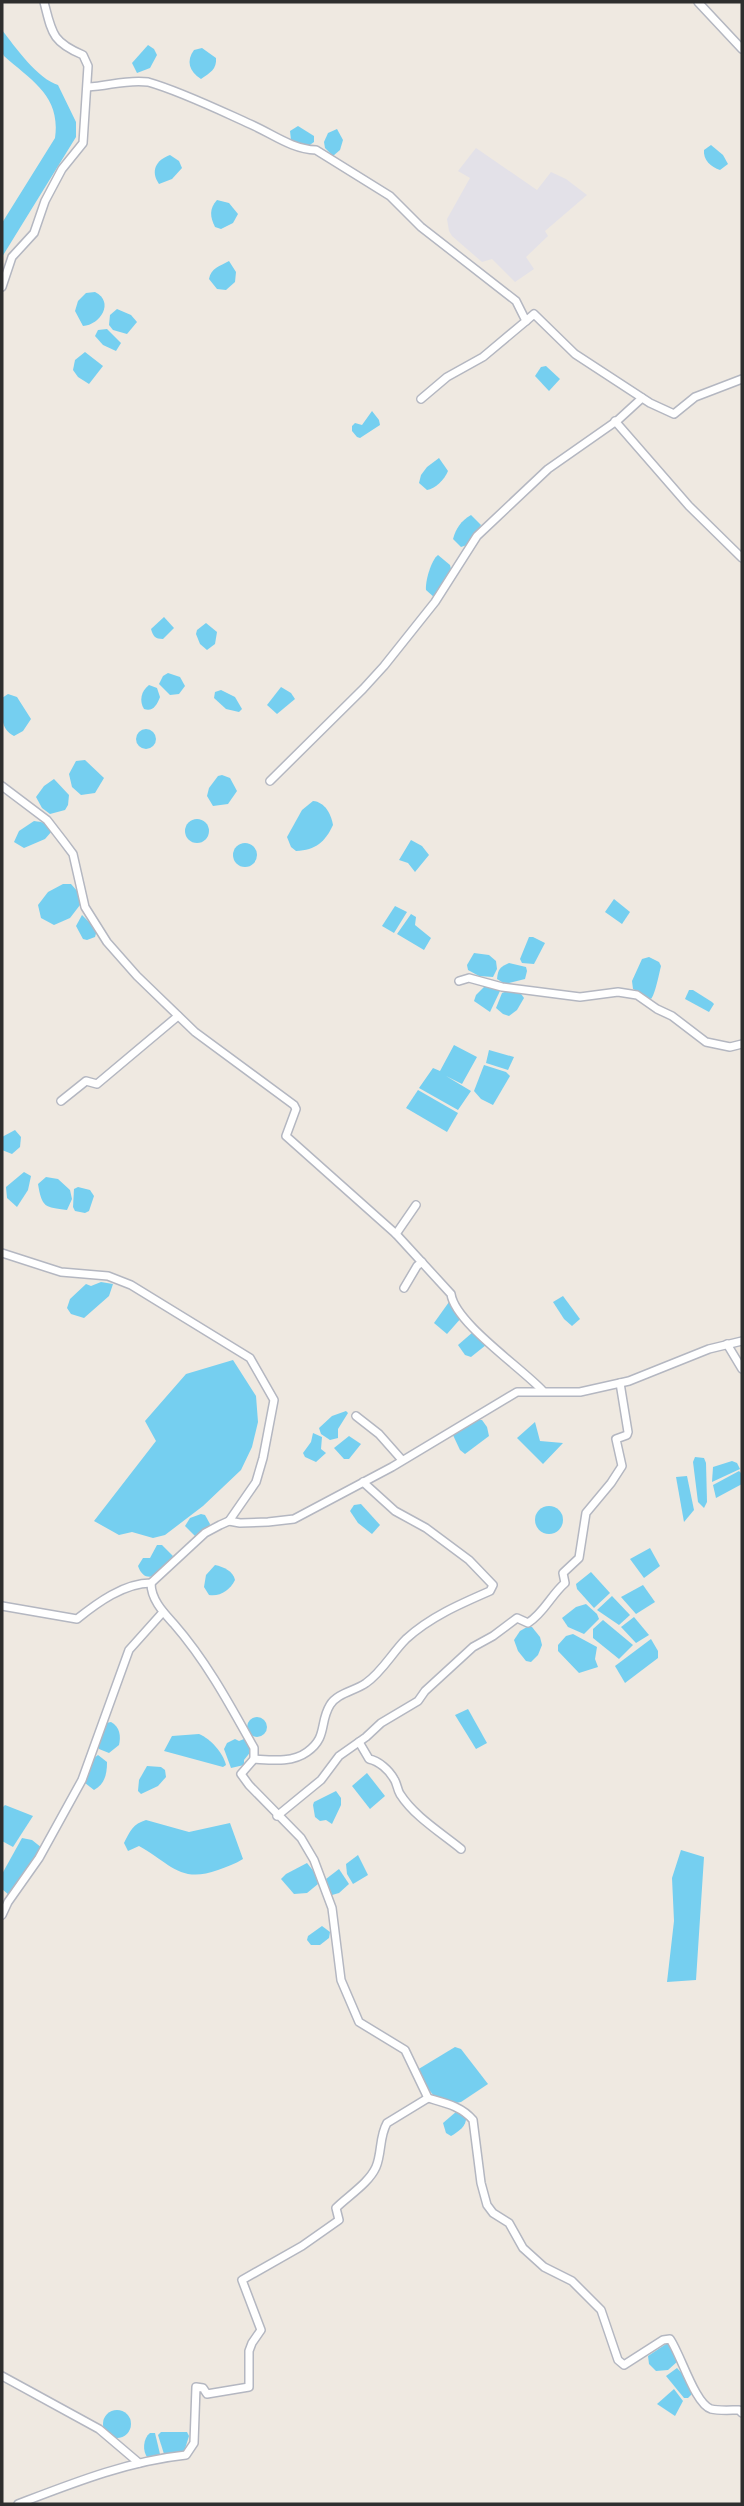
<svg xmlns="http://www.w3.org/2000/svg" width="744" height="2506" font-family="'Source Sans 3',sans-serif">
  <rect width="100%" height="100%" fill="#efe9e1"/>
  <path fill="#e3e1e8" d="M476,148L537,190L551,172L566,179L587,195L545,231L548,236L526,257L534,269L515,282L492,259L482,262L452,236L449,231L447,219L470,178L458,171Z"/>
  <g fill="#75cff0">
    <path d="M2,30C15,47 38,79 58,85L76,122V137L2,257V223L55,138C61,96 32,81 4,56L2,52Z"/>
    <path d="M148,45L154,49L157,55L150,68L137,73L132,63Z"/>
    <path d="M202,48L216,58C217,69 210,73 201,79C189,71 186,61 194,50Z"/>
    <path d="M298,126L314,136V142L307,147L291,140L290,131Z"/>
    <path d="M337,129L343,140L340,150L333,156L325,148L324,142L328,133Z"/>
    <path d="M711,145L723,155L728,164L720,170C711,167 703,160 704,150Z"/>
    <path d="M170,155L179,161L182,168L172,179L159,184C150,171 156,160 170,155Z"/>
    <path d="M217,200L229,203L238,214L233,223L221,229L215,227C210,217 209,209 217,200Z"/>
    <path d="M229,261L236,272L235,282L226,290L217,289L209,279C211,268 220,266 229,261Z"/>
    <path d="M95,292C115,302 100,325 83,326L75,311L78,301L86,293Z"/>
    <path d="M117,309L131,315L137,322L127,334L113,330L109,325L110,315Z"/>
    <path d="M107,329L121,343L116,351L103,345L95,336L98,330Z"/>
    <path d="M85,352L103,366L89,384L78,377L73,370L75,360Z"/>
    <path d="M546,366L560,379L549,391L535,376L541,367Z"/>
    <path d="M372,411L379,420L380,425L360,438L357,437L352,431V426L355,423L362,425Z"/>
    <path d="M439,458L448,471C445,479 435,489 427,490L419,483L421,475L427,467Z"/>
    <path d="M471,515L481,525L467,545L461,547L453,539C456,528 461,521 471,515Z"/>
    <path d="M438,555L450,565L452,573L435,598L426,590C425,582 431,560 438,555Z"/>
    <path d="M164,617L174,628L163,639C155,639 153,636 151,629Z"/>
    <path d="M206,623L217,632L215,644L207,650L200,644L196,634L197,630Z"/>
    <path d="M168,673L180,677L185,686L179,694L170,695L159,684L163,676Z"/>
    <path d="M149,685L157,688L160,697C157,705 153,712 144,709C139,701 141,691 149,685Z"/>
    <path d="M281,687L291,693L295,699L277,714L267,705Z"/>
    <path d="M221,690L235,697L242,709L239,712L226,709L214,698L215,692Z"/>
    <path d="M8,694L17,697L31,719L23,731L14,736C0,729 2,715 2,698Z"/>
    <circle cx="146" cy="739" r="10"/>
    <path d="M85,760L104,778L95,793L81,795L72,787L69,774L76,761Z"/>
    <path d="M222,775L230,778L237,791L228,804L213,806L207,796L209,788L218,776Z"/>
    <path d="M54,779L69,795L68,805L65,810L50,814L42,808L36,797L44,786Z"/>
    <path d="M313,801C325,802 331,814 333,825C325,842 316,850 296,851L291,847L287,837L302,810Z"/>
    <circle cx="197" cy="831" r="12"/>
    <path d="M34,821C43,822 47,823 52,831L45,839L24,848L14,842L19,831Z"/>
    <path d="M411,840L422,846L429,855L415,872L408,863L399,860Z"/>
    <circle cx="245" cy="855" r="12"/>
    <path d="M63,884H71L78,892L80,905L70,918L54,925L41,918L38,905L48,892Z"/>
    <path d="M614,899L630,912L622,924L605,912Z"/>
    <path d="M395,906L407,912L394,933L382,926Z"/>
    <path d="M411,914L416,917L415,925L431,938L424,950L397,934Z"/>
    <path d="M82,915L97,930L95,937L87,940L83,939L76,926Z"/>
    <path d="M529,937H533L545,943L534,964L522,963L520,959Z"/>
    <path d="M474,953L489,955L496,961L497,969L493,977L479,976L468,970L467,965Z"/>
    <path d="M649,957L659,962L661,966C659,974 655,995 651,999L633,989L632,981L642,959Z"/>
    <path d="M509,963L526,967L527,971L525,979L505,984L497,979C498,969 500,967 509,963Z"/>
    <path d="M485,986L499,988L500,991L490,1012L474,1001L476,995Z"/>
    <path d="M689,990H693L712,1002L714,1004L709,1012L685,999Z"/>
    <path d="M507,991H519L524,998L517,1010L509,1016L503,1014L496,1008L502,993Z"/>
    <path d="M454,1045L477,1057L462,1084L446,1076L471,1091L458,1110L419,1088L433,1068L440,1071Z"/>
    <path d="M489,1050L514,1057L508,1070L486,1063Z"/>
    <path d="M484,1065L506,1072L510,1076L493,1105L481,1099L474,1091Z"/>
    <path d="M418,1090L458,1113L447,1132L406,1108Z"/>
    <path d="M15,1130L21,1137L20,1147L12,1154L2,1150V1137Z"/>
    <path d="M24,1172L31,1176L28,1190L17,1207L7,1198L6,1187Z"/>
    <path d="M46,1177L58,1179L70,1190L72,1199L67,1210C45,1207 42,1208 38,1184Z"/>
    <path d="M78,1187L90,1190L94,1196L89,1211L85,1213L75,1211L73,1207L74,1189Z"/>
    <path d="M101,1282L113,1284L109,1296L84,1318L71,1314L67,1308L70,1299L86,1284L91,1286Z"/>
    <path d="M563,1296L580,1319L572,1326L564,1319L553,1302Z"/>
    <path d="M449,1302L462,1317L447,1334L434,1323Z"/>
    <path d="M473,1332L486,1345L471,1357L465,1355L458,1345Z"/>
    <path d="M233,1360L256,1396L258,1422L252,1447L241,1470L203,1506L165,1535L153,1538L132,1532L119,1535L94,1521L156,1441L145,1421L186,1374Z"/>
    <path d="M346,1411L348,1413L338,1429V1438L330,1440L321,1434L319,1428L332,1416Z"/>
    <path d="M479,1420H482L487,1427L489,1436L465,1454L460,1450L452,1433Z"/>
    <path d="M535,1422L540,1441L563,1443L543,1464L517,1438Z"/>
    <path d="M313,1433L322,1437L321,1449L326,1453L316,1462L305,1457L303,1453L311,1442Z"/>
    <path d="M349,1436L361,1444L349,1459H344L334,1448Z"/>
    <path d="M695,1457L704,1458L706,1463L707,1502L704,1508L698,1502L693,1462Z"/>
    <path d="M732,1461L737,1463L740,1469L712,1482L713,1467Z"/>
    <path d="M739,1471L742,1474V1484L716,1498L713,1485Z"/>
    <path d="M687,1476L694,1510L684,1522L676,1477Z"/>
    <path d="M361,1504L380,1525L372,1534L358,1523L350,1511L354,1505Z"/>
    <circle cx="549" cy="1520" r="14"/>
    <path d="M201,1514L205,1515L210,1524L209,1528L196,1537L185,1526L190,1518Z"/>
    <path d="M157,1545H162L173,1556C167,1570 146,1589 138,1566L143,1558H150Z"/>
    <path d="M650,1548L660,1566L644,1578L630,1559Z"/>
    <path d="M215,1565C224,1567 233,1571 235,1580C230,1590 220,1597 209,1595L204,1587L206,1575Z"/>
    <path d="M591,1572L610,1593L594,1608L577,1589L576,1584Z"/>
    <path d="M643,1585L655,1602L636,1614L621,1597Z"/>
    <path d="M612,1596L630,1615L619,1625L597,1610Z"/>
    <path d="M586,1604L597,1614L599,1619L584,1634L568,1627L562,1618L576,1607Z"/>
    <path d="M634,1617L649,1635L636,1643L621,1627Z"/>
    <path d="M603,1620L633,1645L619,1659L593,1638V1629Z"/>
    <path d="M527,1627H532L540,1637L542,1645L538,1655L531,1662L526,1661L518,1651L514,1640L520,1631Z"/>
    <path d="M573,1634L597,1647L595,1659L598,1667L579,1673L558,1651V1645L566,1636Z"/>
    <path d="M651,1639L658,1651V1658L625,1683L615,1666Z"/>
    <path d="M468,1709L487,1743L476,1749L455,1715Z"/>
    <circle cx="257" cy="1727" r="10"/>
    <path d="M111,1722C120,1727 121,1736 119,1745L109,1753L99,1749L97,1741L106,1723Z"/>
    <path d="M199,1734C211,1739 223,1753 226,1765L223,1767L164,1751L172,1736Z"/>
    <path d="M235,1739L239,1741L244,1739L252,1750L244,1760V1765L231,1768L224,1749L227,1743Z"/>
    <path d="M98,1755L107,1762C107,1774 105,1784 94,1790L85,1783C84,1773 90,1760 98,1755Z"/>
    <path d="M147,1766L161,1767L165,1770L166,1777L158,1786L141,1794L138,1791L139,1780Z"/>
    <path d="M367,1773L385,1796L370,1809L352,1786Z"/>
    <path d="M336,1791L341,1798V1805L332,1824L326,1820L320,1821L315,1817L313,1805L314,1802Z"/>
    <path d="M5,1805L33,1816L13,1847L2,1841V1808Z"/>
    <path d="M146,1820L189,1832L230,1823L243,1859C235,1864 226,1867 218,1870C180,1884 170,1863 139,1846L128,1851L124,1843C130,1831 133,1824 146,1820Z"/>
    <path d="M22,1838L32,1840L42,1848L9,1895L2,1889V1874Z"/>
    <path d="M681,1850L704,1857L696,1980L667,1982L674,1921L672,1878Z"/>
    <path d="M358,1855L368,1875L353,1884L347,1874L346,1864Z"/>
    <path d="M307,1863L315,1873L318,1884L307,1893L294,1894L281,1879L286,1874Z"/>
    <path d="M339,1869L349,1884L339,1893L332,1895L326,1879Z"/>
    <path d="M322,1926L330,1932L329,1938L320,1945H311L307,1940L308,1936Z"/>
    <path d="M455,2047L461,2049L488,2084L461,2102L456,2103L435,2097L422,2082L417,2070Z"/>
    <path d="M457,2111L466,2117C467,2126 458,2132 451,2136L446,2133L443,2123Z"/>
    <path d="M669,2342L678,2361L668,2370L656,2371L649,2364L648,2356Z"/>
    <path d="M677,2368L688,2380L694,2392L688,2398H684L666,2376Z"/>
    <path d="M674,2389L683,2401L675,2416L657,2404Z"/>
    <circle cx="117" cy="2424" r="14"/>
    <path d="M161,2432H187L189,2436L184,2452L164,2454L158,2435Z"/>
    <path d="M150,2433H155L160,2454L148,2458C142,2452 143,2438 150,2433Z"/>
  </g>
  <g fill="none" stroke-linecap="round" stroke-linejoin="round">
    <defs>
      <g id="minor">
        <path d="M698,2L742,49"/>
        <path d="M88,87C109,86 127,79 148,82C180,91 219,110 250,124C273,134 291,149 316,150L390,196L421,227L516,301L526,321L483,357L447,377L421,399"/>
        <path d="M2,287L12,257L34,233L45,201L62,169L83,143L88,66L83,55C52,42 52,33 44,2"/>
        <path d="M526,321L534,314L575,354L650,403L674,414L695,397L742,379"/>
        <path d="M615,421L689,506L742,558"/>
        <path d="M270,781L363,689L384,666L435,602L477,536L548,469L618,420L642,398"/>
        <path d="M2,786L47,820L64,842L73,854L85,907L107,942L137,976L195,1032L294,1105L296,1109L286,1136L396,1234L451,1294C455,1323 522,1368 543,1391"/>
        <path d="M459,981L469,978L502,987L580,997L618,992L637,995L657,1009L672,1016L706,1042L730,1047L742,1044"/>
        <path d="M61,1101L86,1081L97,1084L178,1016"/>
        <path d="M396,1234L416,1205"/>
        <path d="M2,1253L61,1272L108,1276L131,1285L250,1358L274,1400L263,1458L256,1482L229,1521"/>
        <path d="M404,1288L417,1266L422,1262"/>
        <path d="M727,1344L742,1369"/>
        <path d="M356,1416L379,1434L402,1460"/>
        <path d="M151,1583C151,1600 164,1613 174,1624C207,1662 230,1705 254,1748V1759L241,1774L249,1785L301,1838L314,1860L332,1908L341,1980L359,2022L405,2050L428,2098C445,2103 461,2106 473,2120L481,2183L487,2205L493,2213L509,2223L523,2248L544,2267L572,2281L601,2310L618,2360L624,2365L663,2340L670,2339C681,2355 695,2404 711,2409C719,2411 731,2410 739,2410L742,2413"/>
        <path d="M2,1606L77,1619C97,1603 124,1583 151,1583L205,1533L220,1525L229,1521L240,1523L268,1522L294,1519L392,1467L517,1392H580L629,1381L709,1349L742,1341"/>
        <path d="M359,1742L369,1759C379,1761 389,1770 394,1779C397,1783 397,1789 400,1794C414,1816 440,1832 461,1849"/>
        <path d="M254,1759C271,1760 292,1763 307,1752C328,1737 319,1723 330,1705C337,1693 355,1691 366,1683C382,1672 392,1653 406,1639C430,1617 460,1604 490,1591L493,1585L469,1560L426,1528L395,1511L363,1482"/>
        <path d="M277,1816L321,1780L339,1756L366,1737L381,1723L418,1701L425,1691L473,1647L493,1636L517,1618L528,1623C544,1613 551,1595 565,1583L563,1573L579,1558L586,1513L611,1483L622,1466L616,1439L627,1435L628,1432L620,1383"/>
        <path d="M2,1915L8,1902L39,1858L82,1780L129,1650L163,1612"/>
        <path d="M2,2376L99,2429L139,2463"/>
        <path d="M18,2504C73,2483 128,2461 186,2455L194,2443L196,2387L203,2388L207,2394L249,2387V2351L252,2343L261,2330L242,2280L302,2246L339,2220L336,2208C348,2196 369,2183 376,2167C382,2153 379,2137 387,2123L428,2098"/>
      </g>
    </defs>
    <use href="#minor" stroke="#b4b7c1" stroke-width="10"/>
    <use href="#minor" stroke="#fff" stroke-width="7"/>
  </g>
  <rect width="744" height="2506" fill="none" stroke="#2e2e2e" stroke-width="7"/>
</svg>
